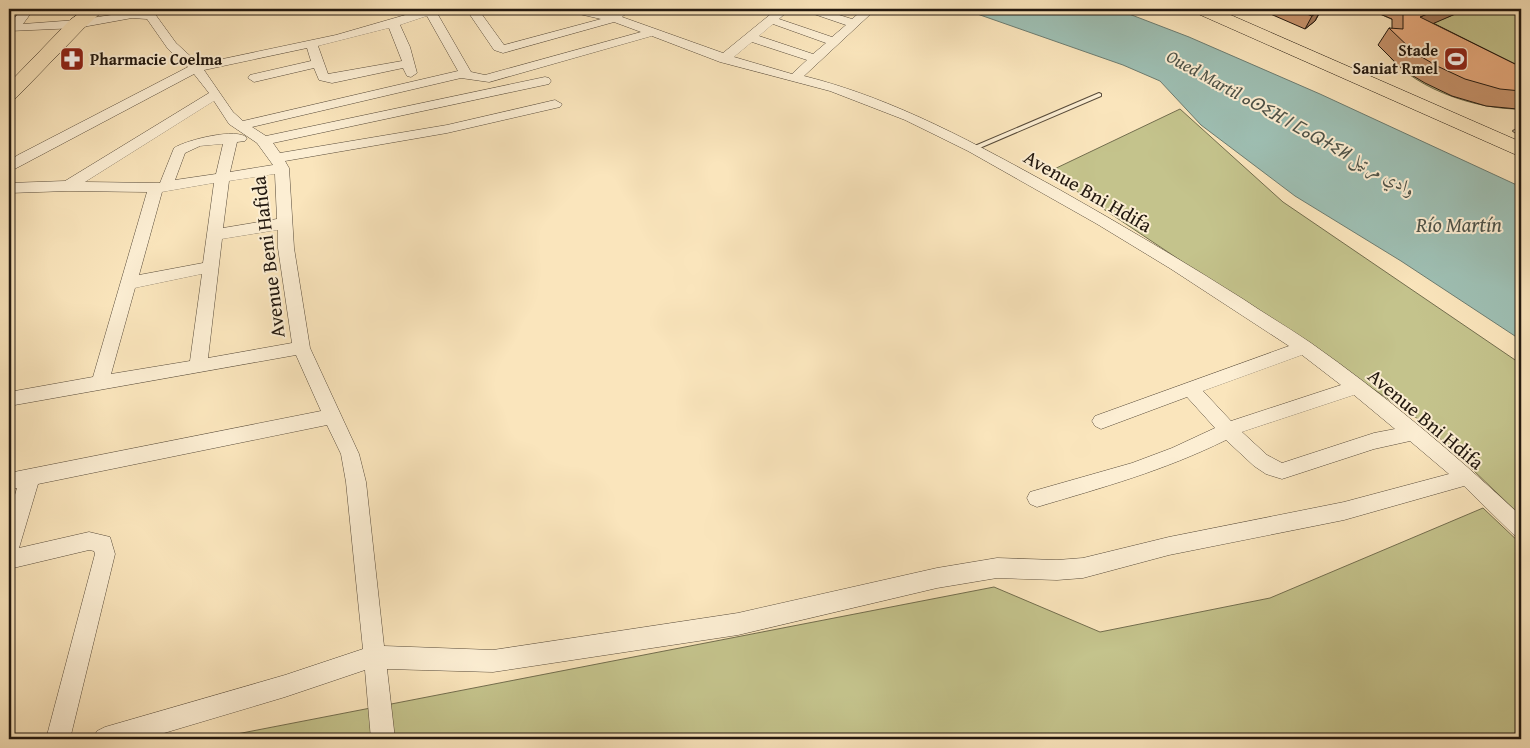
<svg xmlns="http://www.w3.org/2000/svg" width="1530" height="748" font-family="'Gentium Book Plus',Amiri,'Noto Sans Tifinagh',serif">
  <rect width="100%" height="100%" fill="#fae5bc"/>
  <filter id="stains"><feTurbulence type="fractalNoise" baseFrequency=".004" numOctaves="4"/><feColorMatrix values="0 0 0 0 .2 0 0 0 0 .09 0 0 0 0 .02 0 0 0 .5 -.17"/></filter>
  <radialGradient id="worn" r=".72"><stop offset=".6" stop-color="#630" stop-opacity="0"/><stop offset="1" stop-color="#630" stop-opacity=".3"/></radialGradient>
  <g fill="#c4c38c" stroke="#736e4e">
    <path d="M1393,9H1521V109C1476,110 1406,87 1382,46L1400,23L1380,14Z"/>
    <path d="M1180,109L1283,202L1521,364V516L1424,423L1048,172Z"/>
    <path d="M1483,508L1521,544V739H211L994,587L1100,632L1270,598Z"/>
  </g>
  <path fill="#9ebfb3" stroke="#6c7c71" d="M963,9H1116L1189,37L1320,94L1521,187V340L1401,261L1295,196L1201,125L1160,81L1123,65Z"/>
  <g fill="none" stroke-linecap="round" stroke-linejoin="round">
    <defs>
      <g id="service">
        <path d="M123,9H129L122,18H118L117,17Z"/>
        <path d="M1099,93L1101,94V96L975,150H971L970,148Z"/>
        <path d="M1521,127V131L1516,133L1513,131Z"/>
      </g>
      <path id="minor" d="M22,9H34L23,24L77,20L132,12L155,14L176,43L199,64L336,35L426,9H444L437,13L471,72L485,75L641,32L614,22L503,53L494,50L466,9H478L504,45L601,19L566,11L564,9H586L612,14L618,9H631L622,17L723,53L777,9H790L779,19L832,37L846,25L805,11L803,9H820L852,19L864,9H876L804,76C896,99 978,145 1060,190C1122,225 1183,261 1243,299C1265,314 1289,328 1311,343C1385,395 1455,454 1521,516V538L1514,535L1464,486L1344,520L1169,555L1083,578L1057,580L997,578L937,588L738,635L493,672L387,669L395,739H371L365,670L285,697L144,739H93L97,731L105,727L285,675L363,649L346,482L341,454L327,425L38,484L19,548L89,532L110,537L115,554L70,739H46L95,554L94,551L89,550L9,569V515L17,488L9,489V473L321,411L296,355L9,406V392L93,377L147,192L68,191L9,193V183L65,181L209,93L194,74L9,172V161L18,155L188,67L168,49L147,19L132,18L77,28L9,31V25ZM427,16L458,71L243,121L233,112L204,70L307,48L311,61L250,75L248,78L254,82L314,68L319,80L332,83L403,68L407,76L411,77L417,73L410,47L400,25ZM773,24L826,43L813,54L759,36ZM389,28L402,61L328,74L318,46ZM652,36L720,62L830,91L905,120L968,151L1097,224L1171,269L1289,346L1095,416L1092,421L1095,426L1101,429L1187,397L1215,428L1172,448L1132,463L1030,492L1027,498L1030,504L1037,507C1104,487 1163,471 1226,440L1254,466L1266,474L1282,479L1374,449L1410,441L1449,474L1344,502L1169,537L1083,558L1057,560L997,558L937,568L738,613L493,650L384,646L366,482L359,454L310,348L294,248L289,168L285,161L447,133L560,107L562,104L555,100L447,125L280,153L273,143L549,84L551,81L549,78L545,77L266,136L252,127L461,78L489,82ZM752,42L807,60L792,74L734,57ZM214,101L229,124L257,143L273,165L230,172L237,142L245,141L247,138C238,127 186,140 174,148L160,183L85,182ZM223,144L216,174L175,180L185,153L200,146ZM275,174L277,219L223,228L229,181ZM214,183L203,263L139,275L162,192ZM278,230V248L292,343L208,358L222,239ZM202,274L190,361L111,374L135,288ZM1302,355L1341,385L1231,421L1203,391ZM1354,395L1395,429L1374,433L1282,463L1267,455L1242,432Z"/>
      <path id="primary" d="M85,9H105L84,28L16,98L9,100V83L70,20Z"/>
      <path id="trunk" d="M1193,9H1217L1521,142V157L1196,13Z"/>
    </defs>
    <use href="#service" stroke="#584b3a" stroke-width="2"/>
    <use href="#minor" stroke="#584b3a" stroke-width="1"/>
    <use href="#primary" stroke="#22180f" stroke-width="1"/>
    <use href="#trunk" stroke="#22180f" stroke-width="1"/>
    <use href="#service" fill="#fceed3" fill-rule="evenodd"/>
    <use href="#minor" fill="#fceed3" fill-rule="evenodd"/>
    <use href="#primary" fill="#fae5bc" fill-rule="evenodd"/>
    <use href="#trunk" fill="#fae5bc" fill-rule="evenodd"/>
  </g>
  <g fill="#c8946d" stroke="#22180f">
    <path d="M1259,9H1322L1315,21L1305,29Z"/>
    <path d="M1383,9H1467L1433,23L1521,67V108L1517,109L1486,106L1452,96L1425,83L1403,70L1378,45L1389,28L1392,29V19L1380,14Z"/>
  </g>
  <g fill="#a37859" stroke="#22180f">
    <path d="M1321,9L1315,21L1305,29L1312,16Z"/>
    <path d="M1439,9H1467L1409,34L1420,17Z"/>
  </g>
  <g fill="#e9ac7f" stroke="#22180f">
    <path d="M1294,9H1321L1312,16Z"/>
    <path d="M1403,9H1439L1420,17L1521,67V91L1500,89L1465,79L1437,66L1415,53L1389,28L1403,29Z"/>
  </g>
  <defs>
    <symbol id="pharmacy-square" viewBox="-11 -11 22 22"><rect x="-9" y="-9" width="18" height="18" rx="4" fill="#8f2418" stroke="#fceed3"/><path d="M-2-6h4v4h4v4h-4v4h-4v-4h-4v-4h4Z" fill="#fff"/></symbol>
    <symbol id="stadium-square" viewBox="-11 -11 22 22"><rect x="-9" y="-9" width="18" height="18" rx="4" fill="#8f2418" stroke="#fceed3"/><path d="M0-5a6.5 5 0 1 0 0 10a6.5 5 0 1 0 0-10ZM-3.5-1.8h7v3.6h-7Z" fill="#fff"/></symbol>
  </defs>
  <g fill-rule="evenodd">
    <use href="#pharmacy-square" x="58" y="45" width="28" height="28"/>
    <use href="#stadium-square" x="1442" y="45" width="28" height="28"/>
  </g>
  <g text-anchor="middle" stroke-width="4" stroke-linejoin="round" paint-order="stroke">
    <g font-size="16" font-weight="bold" fill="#22180f" stroke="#fceed3" text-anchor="end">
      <text x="1438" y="56">Stade<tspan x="1438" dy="18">Saniat Rmel</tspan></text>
      <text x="90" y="65" text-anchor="start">Pharmacie Coelma</text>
    </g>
    <g font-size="18" font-style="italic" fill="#4d5248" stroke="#fceed3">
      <text transform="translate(1291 123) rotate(29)" y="6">Oued Martil ⴰⵙⵉⴼ ⵏ ⵎⴰⵕⵜⵉⵍ وادي مرتيل</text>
    </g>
    <g font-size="20" fill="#22180f" stroke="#fceed3">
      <text transform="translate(1088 191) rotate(30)" y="7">Avenue Bni Hdifa</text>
      <text transform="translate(268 257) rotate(-97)" y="7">Avenue Beni Hafida</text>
      <text transform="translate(1426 419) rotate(40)" y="7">Avenue Bni Hdifa</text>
    </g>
    <g font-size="21" font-style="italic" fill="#4d5248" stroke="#fceed3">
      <text x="1459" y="232">Río Martín</text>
    </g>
  </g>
  <rect width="1530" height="748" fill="none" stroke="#fae5bc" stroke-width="30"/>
  <rect x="10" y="10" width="1510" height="728" fill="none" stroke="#22180f" stroke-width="2.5"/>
  <rect x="15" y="15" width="1500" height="718" fill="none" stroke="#22180f"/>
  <rect width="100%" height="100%" filter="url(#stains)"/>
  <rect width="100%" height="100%" fill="url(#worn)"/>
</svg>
